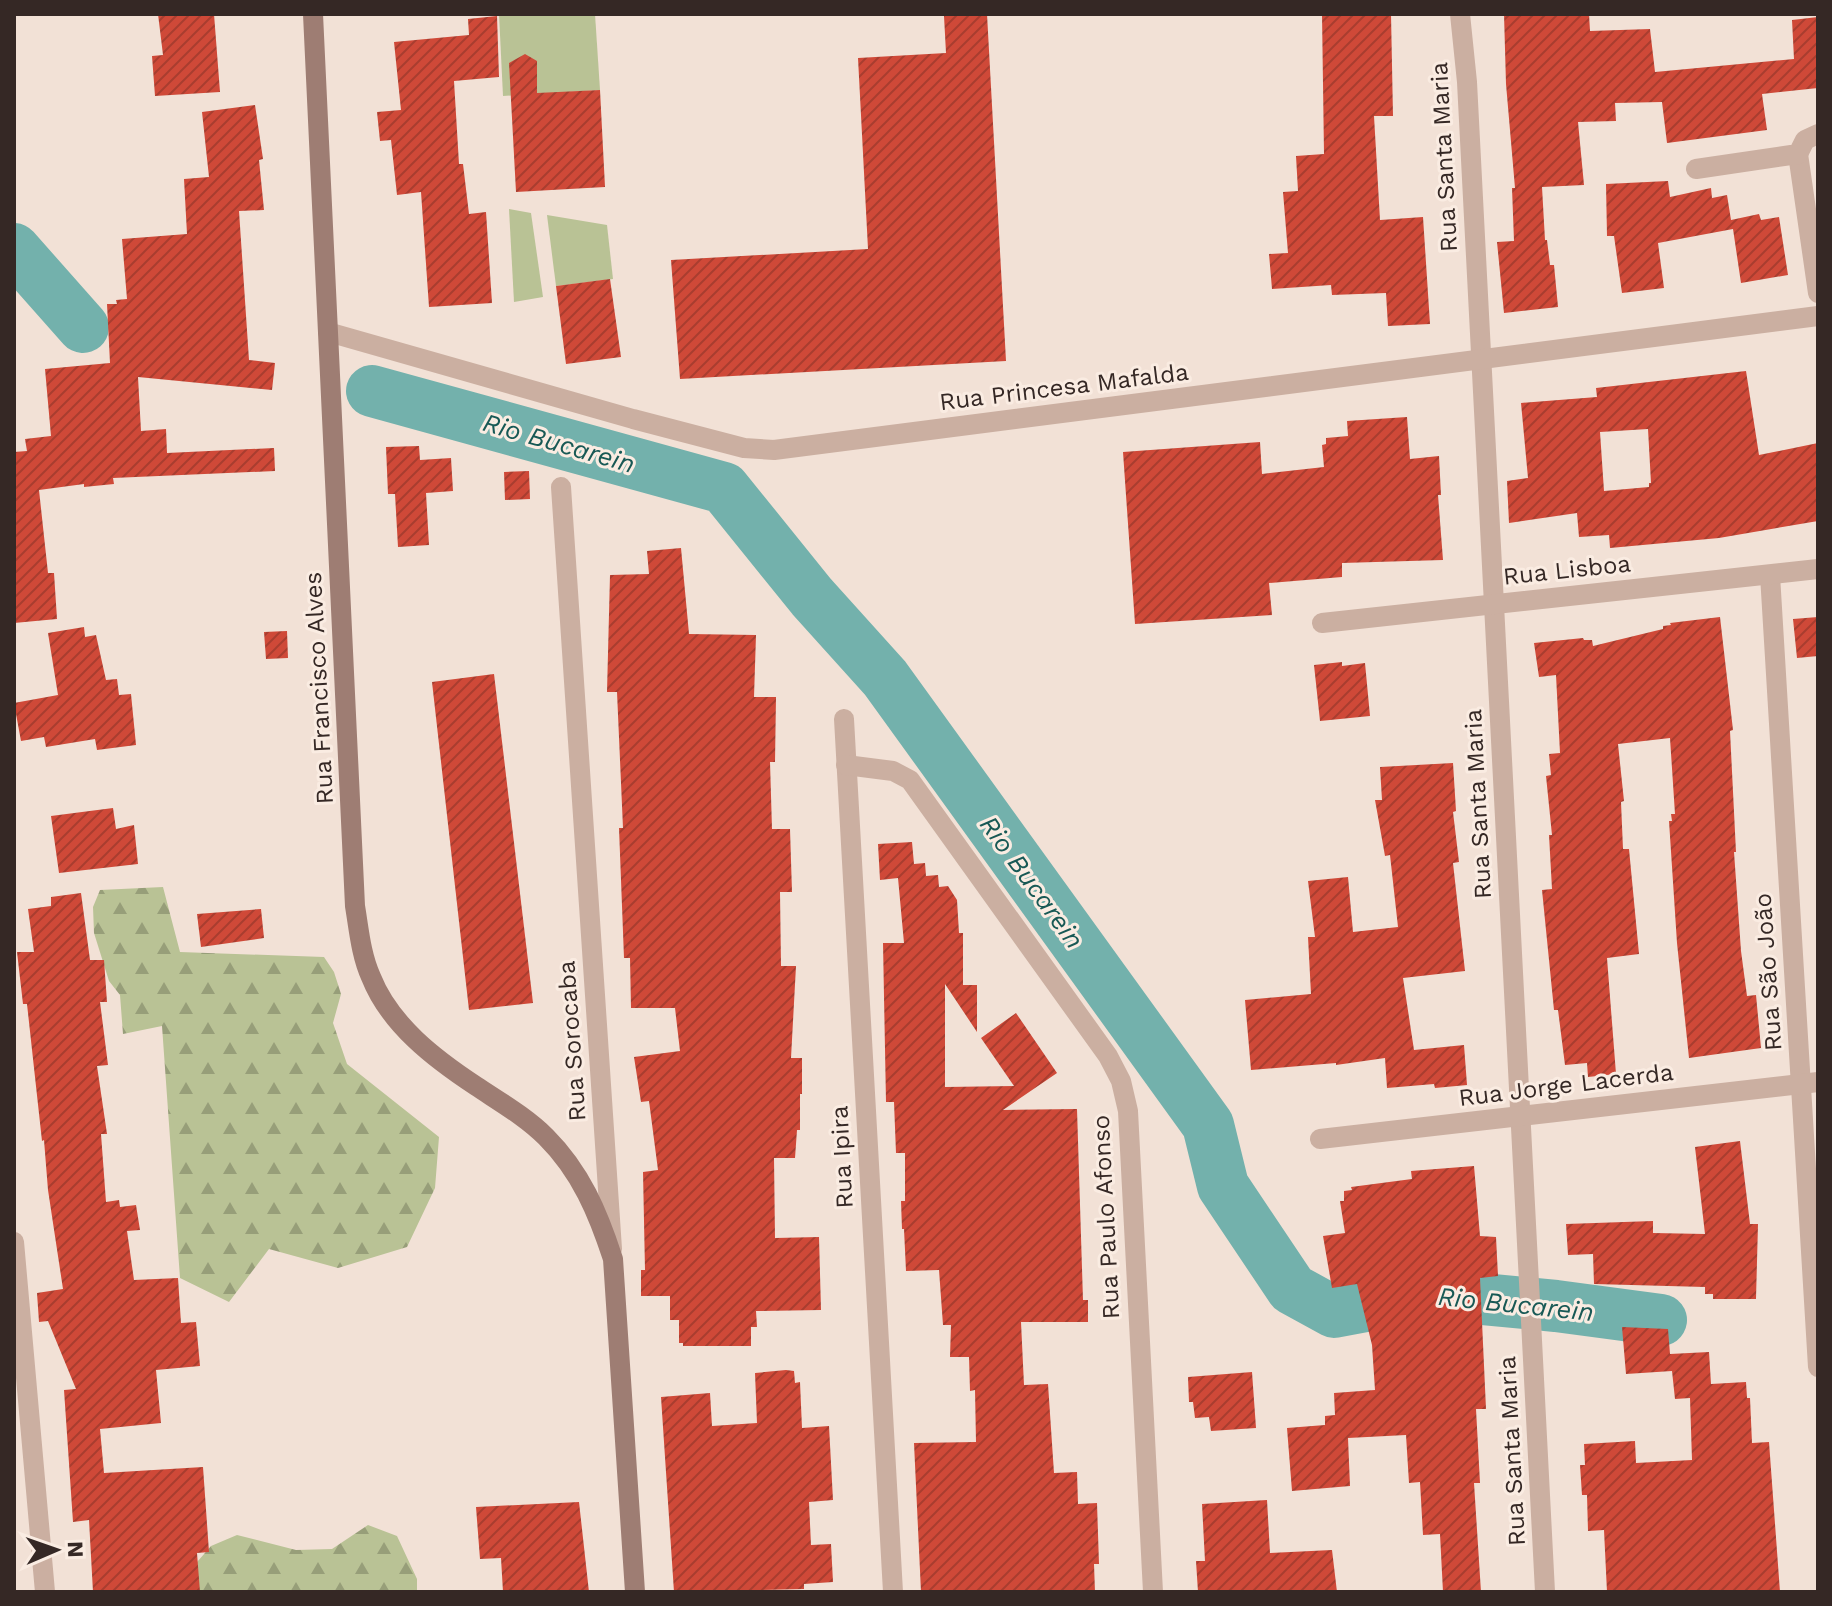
<svg xmlns="http://www.w3.org/2000/svg" width="1832" height="1606" font-family="'Work Sans',sans-serif">
  <defs>
    <pattern id="forest-firs" width="22" height="20" patternUnits="userSpaceOnUse" patternTransform="scale(2)"><rect width="22" height="20" fill="#b9c295"/><path d="M5 1l3.5 6h-7zM16 11l3.5 6h-7z" fill="#979e79"/></pattern>
    <pattern id="building-hatch" width="6" height="6" patternUnits="userSpaceOnUse" patternTransform="scale(2)"><rect width="6" height="6" fill="#cf4938"/><path d="M-1 1l2-2M0 6l6-6M5 7l2-2" fill="none" stroke="#a93d2f"/></pattern>
  </defs>
  <rect width="100%" height="100%" fill="#f2e1d6"/>
  <g fill="url(#forest-firs)">
    <path d="M163,887L180,952L324,957L334,972L341,994L333,1023L347,1064L439,1137L435,1188L407,1247L338,1268L269,1249L229,1302L180,1278L162,1026L123,1034L120,995L109,981L94,933L93,907L100,890Z"/>
    <path d="M368,1525L397,1536L417,1579V1592H187L184,1577L211,1546L237,1535L296,1550L332,1549Z"/>
  </g>
  <g fill="#b9c295">
    <path d="M499,14H595L600,90L503,96Z"/>
    <path d="M509,209L531,213L543,297L514,302Z"/>
    <path d="M547,215L607,225L613,279L556,286Z"/>
  </g>
  <g fill="none" stroke-linecap="round" stroke-linejoin="round">
    <g stroke="#73b1ac" stroke-width="52">
      <path d="M14,249L83,327"/>
      <path d="M372,391L724,488L812,597L885,678L1208,1125L1223,1186L1292,1289L1334,1312L1430,1294L1556,1306L1661,1320"/>
    </g>
  </g>
  <g fill="url(#building-hatch)" fill-rule="evenodd">
    <path d="M158,14H214L220,92L155,96L152,56L163,55Z"/>
    <path d="M987,14L1006,361L680,379L671,260L868,249L858,58L946,53L944,16Z"/>
    <path d="M1322,14H1391L1393,116H1374L1380,220L1423,217L1430,324L1388,326L1386,293L1332,295L1331,285L1272,289L1269,254L1288,253L1283,192L1298,191L1296,156L1324,154Z"/>
    <path d="M1504,14H1589L1590,31L1650,29L1655,72L1794,59L1792,20L1818,17V88L1762,94L1767,130L1667,143L1662,102L1615,103L1616,121L1578,122L1584,185L1542,187L1545,240H1547L1550,265H1554L1558,307L1504,313L1497,242L1514,241L1512,188H1515L1506,84Z"/>
    <path d="M497,16L499,77L454,81L459,164H463L469,214L486,212L492,303L429,307L421,192L397,195L391,140L380,141L377,112L401,110L394,42L469,35L468,19Z"/>
    <path d="M525,54L537,61V93L600,90L605,187L516,192L509,63Z"/>
    <path d="M255,105L263,159L259,160L264,210L239,211L249,360L275,363L272,390L138,377L141,431L166,429L167,453L274,448L275,471L113,478L114,484L84,487V484L39,490L48,573H54L57,619L14,623V452L27,451L25,439L51,436L45,369L110,363L107,304H117L116,300L127,299L122,239L187,234L184,179L209,177L202,112Z"/>
    <path d="M1668,181L1670,197L1711,188L1712,198L1727,195L1731,220L1759,214L1761,220L1779,217L1788,275L1741,283L1733,229L1658,243L1664,288L1622,293L1614,236H1607L1606,184Z"/>
    <path d="M610,279L621,357L566,364L556,286Z"/>
    <path d="M1746,371L1759,455L1818,443V521L1719,538L1610,548L1609,535L1579,537L1577,513L1509,523L1507,481L1528,478L1521,403L1597,397L1596,388ZM1648,429L1651,483H1649V487L1604,491L1600,432Z"/>
    <path d="M1407,417L1410,459L1439,456L1441,495H1438L1443,560L1342,563V577L1269,583L1272,615L1135,624L1123,452L1260,442L1262,474L1324,467L1322,445L1326,444V438L1348,436L1347,421Z"/>
    <path d="M419,446L420,460L451,458L453,491L426,493L429,545L398,547L395,494H388L386,447Z"/>
    <path d="M529,471L530,499L505,500L504,472Z"/>
    <path d="M681,548L689,634L756,635L754,697H776L775,762H770L772,829H790L792,892H780L781,966H796L791,1058H802V1094H800V1130H797L795,1158H774L775,1238L819,1237L821,1310L756,1311L757,1327H751V1346H683V1343H679V1320H670V1296H641V1270H645L643,1172L658,1170L649,1101L641,1102L634,1057L680,1051L675,1008H631L630,958H624L619,828H623L617,692H607L610,575L649,574L647,551Z"/>
    <path d="M1720,617L1733,730L1730,731L1736,852H1734L1741,951L1747,996L1756,995L1761,1048L1689,1058L1677,943L1669,821H1672L1671,814H1675L1670,738L1618,744L1624,801L1621,802L1623,849H1629L1639,954L1607,958L1616,1074L1588,1077L1587,1063L1565,1065L1558,1010H1554L1542,890L1552,889L1549,835H1552L1546,776L1551,775L1549,754L1560,753L1556,675L1539,677L1534,643L1583,638L1584,640H1592L1593,646L1663,629V626L1671,625L1670,623Z"/>
    <path d="M1818,617V656L1797,658L1793,619Z"/>
    <path d="M84,627L85,637L96,635L106,680L117,679L119,695L131,694L136,745L97,750L95,739L46,747L44,737L21,741L14,703L58,695L48,633Z"/>
    <path d="M287,631L288,658L266,659L264,632Z"/>
    <path d="M1342,662V666L1365,663L1370,716L1320,721L1314,665Z"/>
    <path d="M494,674L533,1003L469,1010L432,682Z"/>
    <path d="M1453,763L1456,811L1453,812L1459,862L1453,863L1465,971L1403,978L1414,1050L1464,1045L1467,1085L1435,1088L1434,1084L1387,1088L1385,1058L1336,1065V1063L1251,1070L1245,1000L1311,994L1308,937H1315L1308,881L1348,877L1353,932L1398,927L1390,855L1385,856L1375,800H1382L1380,767Z"/>
    <path d="M113,808L116,829L134,825L138,864L59,873L51,816Z"/>
    <path d="M912,842L914,864L925,863L926,876L938,875L939,887L948,886L957,900L959,933H963V985H977V1032L945,984V1087L1014,1086L981,1038L1016,1013L1057,1073L1003,1110L1077,1109L1083,1300H1088V1322H1021L1024,1385L1048,1384L1054,1473L1077,1472L1078,1504L1097,1503L1099,1564H1094L1095,1592H921L914,1443L976,1442L975,1390L970,1391L969,1357H950L951,1325H943L939,1270L906,1271L904,1229H902L901,1201H905V1153H896L894,1102H886L883,943H904L898,878L880,880L878,844Z"/>
    <path d="M81,893L90,960H104L107,1002H100L108,1065L97,1066L107,1134H101L106,1202L119,1200L120,1207L136,1205L140,1230L127,1231L134,1280L178,1278L181,1323L196,1322L200,1366L156,1370L161,1423L100,1429L104,1473L203,1467L209,1552L197,1553L200,1592H93L89,1520L73,1522L64,1390L76,1389L48,1321L39,1322L37,1293L63,1289L48,1190L44,1140L42,1141L27,1004H23L17,952H34L28,909L51,906V897Z"/>
    <path d="M261,909L264,938L201,947L197,914Z"/>
    <path d="M1740,1141L1750,1224H1758L1756,1299H1713V1294H1705V1287L1594,1284L1593,1254L1568,1255L1566,1224L1653,1221V1233L1705,1234L1695,1147Z"/>
    <path d="M1474,1166L1480,1236L1496,1237L1498,1276L1480,1278L1486,1409H1476L1480,1483H1474L1481,1592H1443L1440,1534L1423,1535L1420,1482L1409,1483L1406,1435L1348,1438L1350,1486L1292,1491L1287,1428L1325,1425V1416L1335,1415L1334,1393L1375,1390L1372,1345L1357,1284L1332,1288L1323,1236L1345,1233L1340,1201H1344V1191L1352,1190L1351,1187L1412,1179L1411,1171Z"/>
    <path d="M1622,1327L1668,1329L1670,1354L1709,1352L1711,1384L1746,1382L1747,1398H1750L1752,1443L1769,1442L1780,1592H1607L1604,1530L1588,1531L1587,1495H1582L1580,1465H1585L1584,1444L1635,1441L1636,1463L1692,1460L1690,1398L1675,1399L1672,1371L1626,1374Z"/>
    <path d="M786,1370L794,1371L795,1383L800,1382L802,1428L829,1426L833,1500L809,1502L811,1545L831,1544L833,1582L804,1584V1589L674,1592L661,1397L710,1393L712,1426L757,1423L755,1373Z"/>
    <path d="M1252,1372L1256,1428L1211,1431L1209,1417L1195,1418L1193,1402H1189L1188,1377Z"/>
    <path d="M1267,1500L1270,1553L1332,1550L1337,1592H1198L1196,1561H1205L1202,1504Z"/>
    <path d="M579,1502L589,1592H503L501,1558L480,1559L476,1507Z"/>
  </g>
  <g fill="none" stroke-linecap="round" stroke-linejoin="round">
    <g stroke="#cbafa1" stroke-width="20">
      <path d="M1460,14L1467,82L1545,1592"/>
      <path d="M1798,154L1818,293"/>
      <path d="M1696,169L1798,154L1805,140L1818,134"/>
      <path d="M328,332L633,419L744,448L774,450L1818,316"/>
      <path d="M561,487L612,1249"/>
      <path d="M1770,575L1818,1367"/>
      <path d="M1322,623L1818,569"/>
      <path d="M844,719L893,1592"/>
      <path d="M846,765L893,771L910,780L1108,1056L1121,1081L1128,1111L1153,1592"/>
      <path d="M1320,1139L1818,1082"/>
      <path d="M14,1242L45,1592"/>
    </g>
    <path stroke="#9e7d73" stroke-width="20" d="M313,14L355,906C359,930 361,955 371,977C390,1025 435,1059 476,1086C500,1102 526,1117 546,1137C581,1172 598,1213 613,1259L635,1592"/>
  </g>
  <g text-anchor="middle" stroke-width="6" stroke-linejoin="round" paint-order="stroke">
    <g font-size="24" fill="#352825" stroke="#faece2">
      <text transform="translate(1444 157) rotate(-93)" y="8">Rua Santa Maria</text>
      <text transform="translate(1064 387) rotate(-7)" y="8">Rua Princesa Mafalda</text>
      <text transform="translate(1567 570) rotate(-6)" y="8">Rua Lisboa</text>
      <text transform="translate(319 688) rotate(-93)" y="8">Rua Francisco Alves</text>
      <text transform="translate(1478 804) rotate(-93)" y="8">Rua Santa Maria</text>
      <text transform="translate(1768 972) rotate(-94)" y="8">Rua São João</text>
      <text transform="translate(572 1041) rotate(-94)" y="8">Rua Sorocaba</text>
      <text transform="translate(1566 1085) rotate(-7)" y="8">Rua Jorge Lacerda</text>
      <text transform="translate(842 1157) rotate(-93)" y="8">Rua Ipira</text>
      <text transform="translate(1106 1217) rotate(-93)" y="8">Rua Paulo Afonso</text>
      <text transform="translate(1512 1451) rotate(-93)" y="8">Rua Santa Maria</text>
    </g>
    <g font-size="26" font-style="italic" fill="#185955" stroke="#faece2">
      <text transform="translate(559 443) rotate(16)" y="9">Rio Bucarein</text>
      <text transform="translate(1032 882) rotate(54)" y="9">Rio Bucarein</text>
      <text transform="translate(1516 1304) rotate(6)" y="9">Rio Bucarein</text>
    </g>
  </g>
  <rect width="1832" height="1606" fill="none" stroke="#352825" stroke-width="32"/>
  <g transform="translate(56 1550) rotate(88)" stroke="#faece2" stroke-width="6" paint-order="stroke">
  <path d="M0-6L14 30L0 20L-14 30Z" fill="#352825"/>
  <text y="-12" font-size="22" font-weight="bold" text-anchor="middle" fill="#352825">N</text>
  </g>
</svg>
